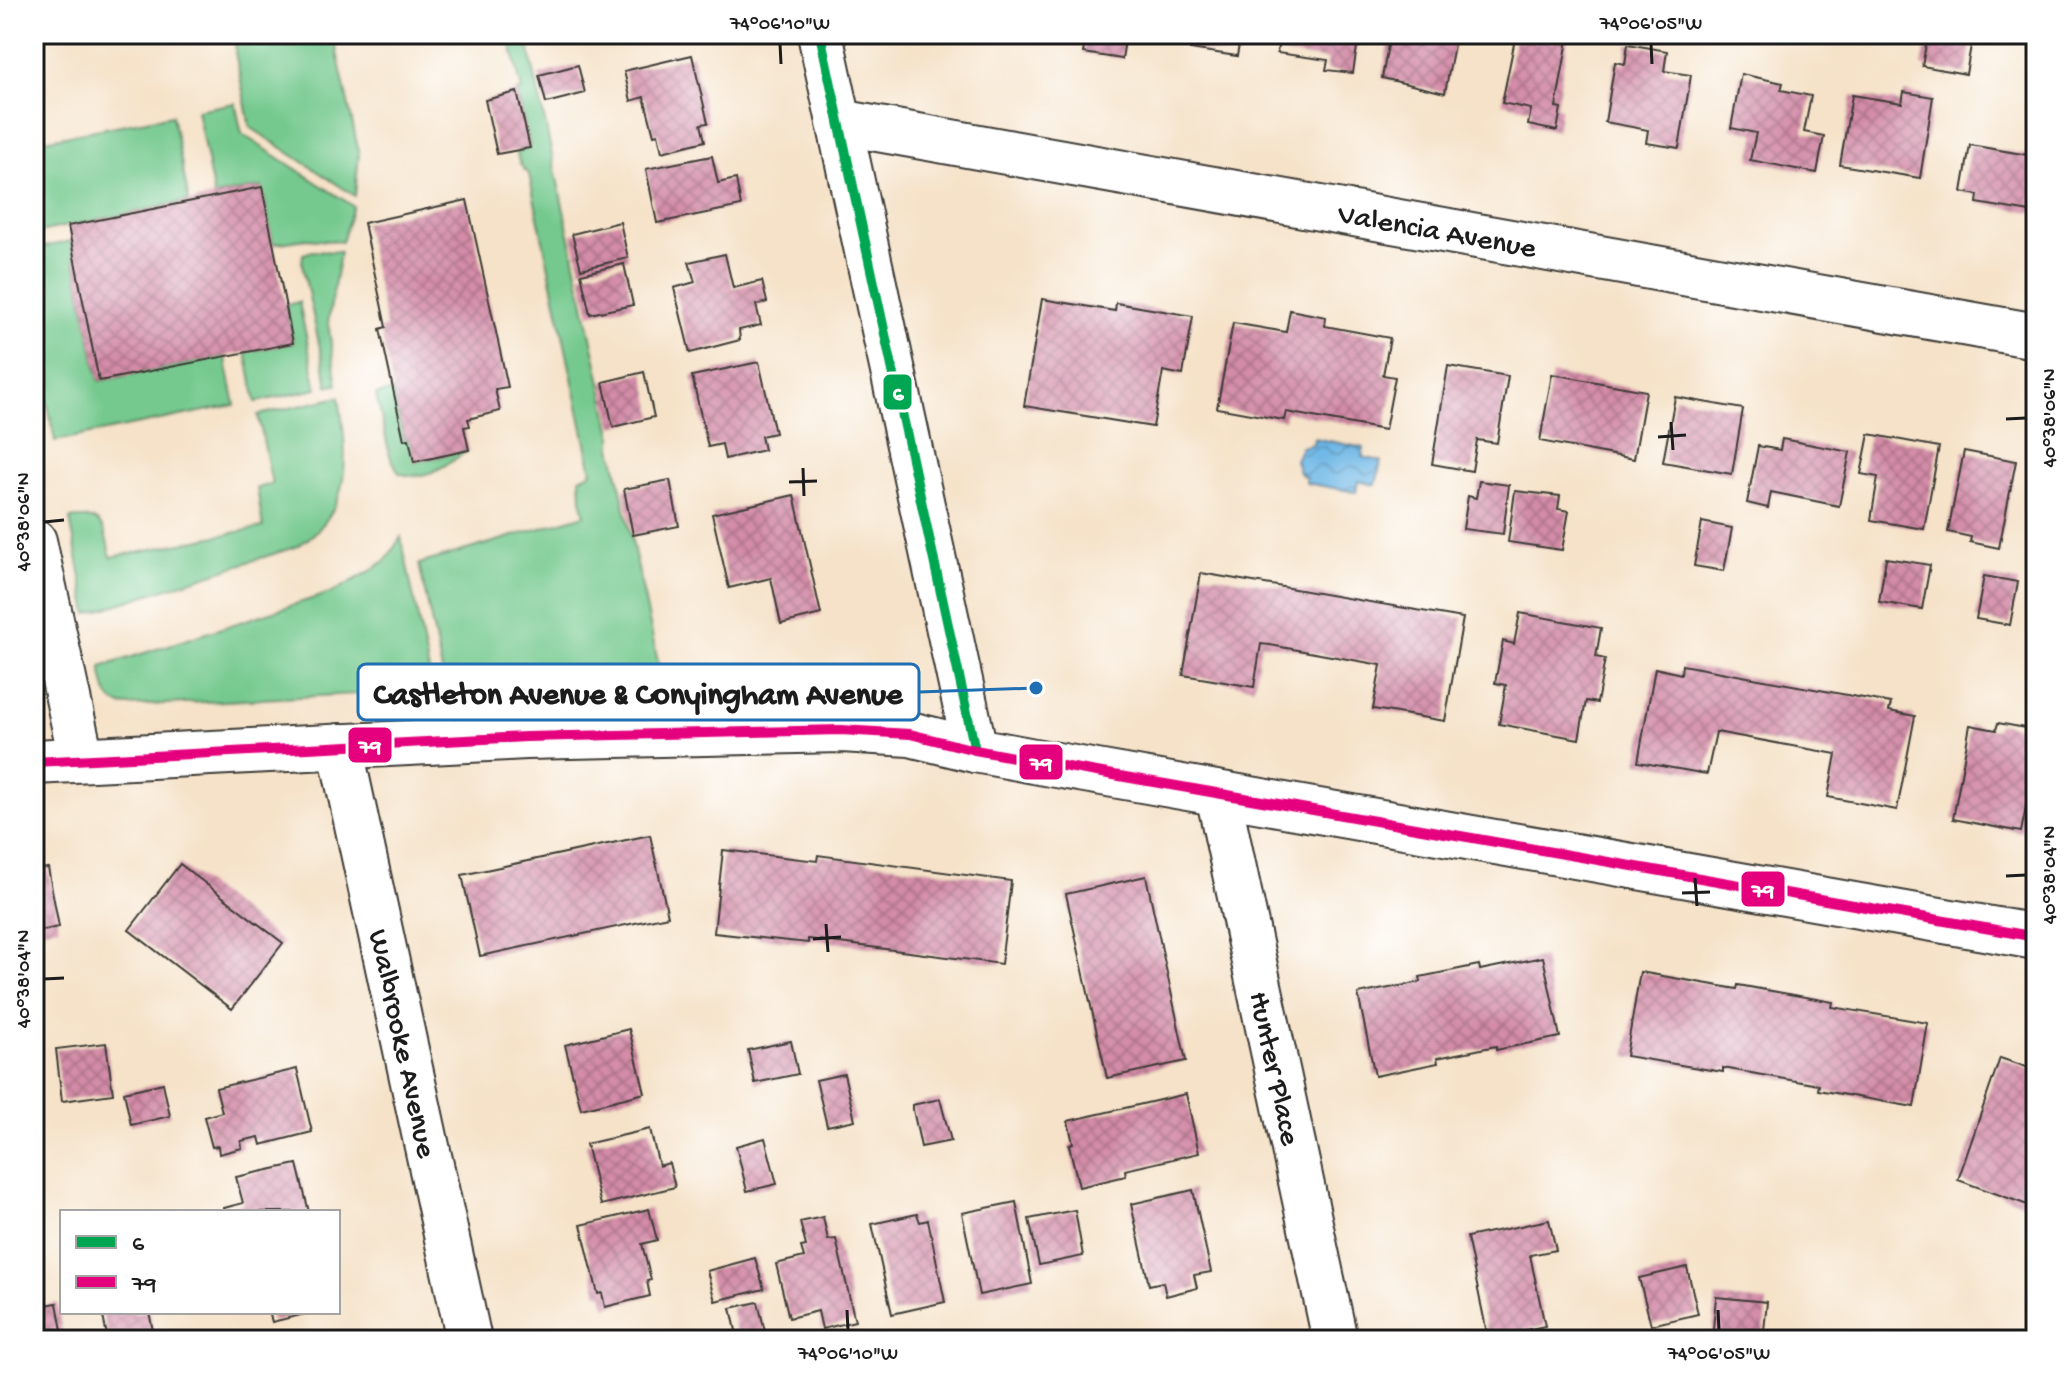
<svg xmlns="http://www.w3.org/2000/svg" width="2070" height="1374" font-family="'Gochi Hand',sans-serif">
  <defs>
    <pattern id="water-waves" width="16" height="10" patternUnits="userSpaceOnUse" patternTransform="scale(2)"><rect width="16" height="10" fill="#6cb6e5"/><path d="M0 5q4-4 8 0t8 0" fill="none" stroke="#5893b9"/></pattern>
    <pattern id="building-cross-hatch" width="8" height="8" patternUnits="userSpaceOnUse" patternTransform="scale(2)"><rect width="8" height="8" fill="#d48ca8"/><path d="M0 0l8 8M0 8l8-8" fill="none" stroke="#ab7288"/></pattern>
  </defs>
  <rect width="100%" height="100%" fill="#fff"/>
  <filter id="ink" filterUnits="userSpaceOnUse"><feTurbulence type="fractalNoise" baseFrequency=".0125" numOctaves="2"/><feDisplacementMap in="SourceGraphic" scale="16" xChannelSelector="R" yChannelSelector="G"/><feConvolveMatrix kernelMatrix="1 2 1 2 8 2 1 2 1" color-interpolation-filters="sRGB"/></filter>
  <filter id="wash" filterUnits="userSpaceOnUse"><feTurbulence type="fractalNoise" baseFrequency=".006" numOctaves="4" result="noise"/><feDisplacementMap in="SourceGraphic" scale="32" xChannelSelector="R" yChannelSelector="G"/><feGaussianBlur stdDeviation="1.8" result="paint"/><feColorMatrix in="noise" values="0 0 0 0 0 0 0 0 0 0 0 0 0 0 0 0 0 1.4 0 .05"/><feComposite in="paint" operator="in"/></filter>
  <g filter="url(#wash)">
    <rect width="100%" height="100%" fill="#f5e2c8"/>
    <g fill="#74c98e" stroke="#487255" stroke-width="2">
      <path d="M242,34H333L359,153L355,196L250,127L235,52V46Z"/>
      <path d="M509,34H526L612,434V447L662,681L446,690L419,564L585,515L581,499L580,478L592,472L529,174C522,168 518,163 517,153L530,147L517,92L522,91Z"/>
      <path d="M235,103L242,134L353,206L342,242L306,239L273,244L262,187L214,196L197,110Z"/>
      <path d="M172,115L189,201L34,233V142Z"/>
      <path d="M71,241L99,381L225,356L235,405L55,441L34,335V249Z"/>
      <path d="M313,251L340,252L328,322L337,385L328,386L302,264L303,254Z"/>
      <path d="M299,302L317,389L256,402L246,352L293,343L286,305Z"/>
      <path d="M393,391L404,440L409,439L415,462L469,450C447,464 426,483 399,473L390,456L376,395Z"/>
      <path d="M339,397C348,456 354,510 298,546L88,614L70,519C106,514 103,528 111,557L263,527L257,488L272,484L258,415Z"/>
      <path d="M401,537L433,690L128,706C104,705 105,686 101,667L333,592L372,570L386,560Z"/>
    </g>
    <path fill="url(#water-waves)" stroke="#446980" stroke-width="2" d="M1314,438L1364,448L1362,457L1381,461L1376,485L1358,481L1356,492L1306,483V478L1299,473L1295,460L1301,447L1313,444Z"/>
    <g id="blocks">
      <g fill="url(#building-cross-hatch)">
        <path d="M1047,34H1126L1122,59L1083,53L1085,42Z"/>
        <path d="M1192,34H1241L1237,56L1190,49Z"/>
        <path d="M1280,34H1359L1353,73L1326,70L1328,60L1277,53Z"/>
        <path d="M1390,34H1456L1445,93L1382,78Z"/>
        <path d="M1516,34H1569L1556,107L1561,108L1557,131L1528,125L1531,109L1502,103Z"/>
        <path d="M1928,34H1973L1966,74L1922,66Z"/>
        <path d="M1628,44L1667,51L1664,71L1691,75L1679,148L1646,143L1648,130L1605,122L1615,62L1625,64Z"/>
        <path d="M692,55L708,123L701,124L705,141L662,152L658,134L654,135L644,97L631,101L624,71Z"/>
        <path d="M578,65L585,93L546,103L539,75Z"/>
        <path d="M1741,74L1783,83L1781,90L1811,96L1804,132L1824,136L1817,173L1750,160L1756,133L1731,128Z"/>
        <path d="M517,92L530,148L497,154L485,100Z"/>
        <path d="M1904,92L1933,97L1920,178L1840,165L1852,95L1902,103Z"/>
        <path d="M2032,132L2036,133V213L1977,203L1978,195L1962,192L1970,145L2028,155Z"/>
        <path d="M712,156L718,183L736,179L741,206L657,223L646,169Z"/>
        <path d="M262,187L293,343L99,381L68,226Z"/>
        <path d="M467,200L508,387L495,389L500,411L468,419L470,426L464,427L469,450L414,462L409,439L404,440L380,329L386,327L364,223Z"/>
        <path d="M620,222L628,258L581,269L572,234Z"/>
        <path d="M725,254L733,288L762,281L767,302L756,305L761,325L739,330L740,340L690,353L674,288L695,282L689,262Z"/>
        <path d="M624,264L633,305L590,314L581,274Z"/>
        <path d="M1042,299L1115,311L1116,303L1193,316L1183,375L1163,371L1153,427L1024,406Z"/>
        <path d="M1290,310L1326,317L1325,326L1390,338L1383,375L1395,377L1385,430L1286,412L1284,420L1217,408L1233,323L1286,332Z"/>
        <path d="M759,362L775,433L761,436L764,450L725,459L722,444L708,447L692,376Z"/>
        <path d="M1448,366L1508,376L1497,443L1477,440L1472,471L1432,464Z"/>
        <path d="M644,372L654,417L613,427L603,382Z"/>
        <path d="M1552,374L1646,391L1634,459L1540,441Z"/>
        <path d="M1675,397L1743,409L1732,474L1663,462Z"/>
        <path d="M1869,434L1939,447L1924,529L1871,520L1878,477L1861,474Z"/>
        <path d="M1782,439L1850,452L1839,506L1771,492L1768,508L1747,503L1758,446L1780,450Z"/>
        <path d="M1964,451L2016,461L1999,548L1970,542L1971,537L1948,532Z"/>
        <path d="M670,480L679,526L633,535L624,489Z"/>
        <path d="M1479,481L1509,485L1503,534L1463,529L1468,496L1476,498Z"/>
        <path d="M1515,491L1560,496L1558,509L1569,511L1562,550L1508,542Z"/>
        <path d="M794,495L821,614L781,624L771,578L729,588L712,514Z"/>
        <path d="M1702,522L1732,528L1724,571L1694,566Z"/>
        <path d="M1886,558L1930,565L1922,609L1879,602Z"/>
        <path d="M1201,573L1463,618L1445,721L1373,709L1381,665L1270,645L1261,644L1254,687L1183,675Z"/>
        <path d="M1984,576L2018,582L2010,625L1976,619Z"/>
        <path d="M1520,613L1601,628L1596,657L1605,659L1597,703L1586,701L1579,739L1499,724L1506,685L1495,683L1503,641L1514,644Z"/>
        <path d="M1682,665L1891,703L1889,711L1915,716L1897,810L1828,797L1836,754L1716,732L1707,774L1638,762L1655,668L1681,674Z"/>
        <path d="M1998,723L2036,730V789L2030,788L2021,832L1953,819L1970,725L1996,730Z"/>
        <path d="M650,835L668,916L480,956L462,875Z"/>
        <path d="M723,850L817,861L818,855L1011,881L1001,964L808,939V943L714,933Z"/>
        <path d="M180,864L283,943L232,1009L129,930Z"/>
        <path d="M48,868L59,927L34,932V870Z"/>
        <path d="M1146,876L1186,1061L1107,1078L1066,894Z"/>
        <path d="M1543,957L1560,1037L1496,1050V1046L1437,1058L1438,1063L1375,1076L1358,994L1421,982L1420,977L1479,965L1480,970Z"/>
        <path d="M1640,972L1737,989L1738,985L1833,1002L1832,1007L1928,1023L1914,1107L1818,1090L1819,1085L1723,1068V1072L1626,1056Z"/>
        <path d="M629,1029L645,1093L581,1109L565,1045Z"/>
        <path d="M791,1041L798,1074L755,1083L748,1050Z"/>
        <path d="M106,1043L113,1094L62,1101L56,1049Z"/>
        <path d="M2000,1058L2036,1070V1208L1958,1180Z"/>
        <path d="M297,1069L312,1132L261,1145L259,1137L241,1141L242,1148L219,1154L218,1146L212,1147L204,1117L222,1112L216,1088Z"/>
        <path d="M844,1074L855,1120L827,1126L816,1080Z"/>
        <path d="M163,1083L170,1116L131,1125L124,1092Z"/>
        <path d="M1186,1094L1199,1153L1125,1170L1126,1176L1079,1187L1069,1145L1073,1143L1068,1121Z"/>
        <path d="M940,1099L951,1141L921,1147L912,1105Z"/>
        <path d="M650,1129L659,1166L669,1163L675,1187L601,1205L586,1144Z"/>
        <path d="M765,1138L777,1184L747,1191L736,1146Z"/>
        <path d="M297,1164L309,1212H225L224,1208L243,1203L236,1177Z"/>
        <path d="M1193,1190L1211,1272L1194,1275L1197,1288L1166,1296L1163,1282L1149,1285L1131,1204Z"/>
        <path d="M1016,1202L1032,1284L979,1295L962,1213Z"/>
        <path d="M649,1209L657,1240L642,1244L651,1280L647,1281L650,1296L605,1307L602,1293L598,1294L581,1225Z"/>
        <path d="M1075,1210L1083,1256L1039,1265L1029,1219Z"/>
        <path d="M917,1214L920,1222L928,1220L945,1302L892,1314L872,1224Z"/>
        <path d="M823,1217L828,1240L836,1239L855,1321L822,1329L818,1311L789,1318L776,1264L804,1257L801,1247L806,1246L800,1222Z"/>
        <path d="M1549,1220L1556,1250L1530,1255L1545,1326L1488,1338L1467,1237Z"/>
        <path d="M755,1258L764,1289L715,1301L707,1271Z"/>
        <path d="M1687,1267L1698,1314L1651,1325L1639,1278Z"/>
        <path d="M1716,1297L1767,1302L1763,1340H1712Z"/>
        <path d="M758,1302L767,1340H738L731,1308Z"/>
        <path d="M57,1303L63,1336L34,1340V1307Z"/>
        <path d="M102,1312H149L155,1340H108Z"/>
        <path d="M269,1312H309V1313L272,1322Z"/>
      </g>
    </g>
  </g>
  <g filter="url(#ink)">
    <use href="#blocks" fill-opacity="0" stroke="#3d3a36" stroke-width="2"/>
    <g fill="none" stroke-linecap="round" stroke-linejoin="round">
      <defs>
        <g id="minor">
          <path d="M820,34L975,750"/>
          <path id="s1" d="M839,122L2036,336"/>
          <path d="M34,541L81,758"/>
          <path id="s2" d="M340,746L469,1340"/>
          <path d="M34,762L526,737L841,730L910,734L975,750L1034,761L2036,937"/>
          <path id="s3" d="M1218,794L1335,1340"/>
        </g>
      </defs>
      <use href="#minor" stroke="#3d3a36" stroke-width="48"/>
      <use href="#minor" stroke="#fff" stroke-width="44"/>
      <defs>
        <path id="bus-1" d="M820,34L975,750"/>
        <path id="bus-2" d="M34,762L526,737L841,730L910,734L975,750L1034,761L2036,937"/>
      </defs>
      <use href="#bus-1" stroke="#fff" stroke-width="16"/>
      <use href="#bus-2" stroke="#fff" stroke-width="16"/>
      <use href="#bus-1" stroke="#00a651" stroke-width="10"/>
      <use href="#bus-2" stroke="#e5007d" stroke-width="10"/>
    </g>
  </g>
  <path fill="none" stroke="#1c1c1c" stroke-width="3" d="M780,44L781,64M1651,44L1652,64M2006,419L2026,418M1671,422L1673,450M1658,437L1686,435M803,468L804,496M789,482L817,481M44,522L64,520M2006,876L2026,875M1695,878L1697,906M1682,893L1710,892M826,924L828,952M813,939L841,937M44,979L64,978M847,1310L848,1330M1718,1310L1719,1330"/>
  <g text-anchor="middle" stroke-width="7" stroke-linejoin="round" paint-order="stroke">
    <g font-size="30" fill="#1c1c1c" stroke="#fff">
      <text dy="10" stroke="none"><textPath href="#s1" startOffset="608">Valencia Avenue</textPath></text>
      <text dy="10" stroke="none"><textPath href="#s2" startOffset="304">Walbrooke Avenue</textPath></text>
      <text dy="10" stroke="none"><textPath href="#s3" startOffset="280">Hunter Place</textPath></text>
    </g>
  </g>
  <path fill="none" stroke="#1f6fb2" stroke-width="3" d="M1036 688L919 692"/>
  <circle fill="#1f6fb2" stroke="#fff" stroke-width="3" cx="1036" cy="688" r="8"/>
  <rect fill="#fff" stroke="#1f6fb2" stroke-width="3" x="358" y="664" width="561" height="56" rx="8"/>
  <g font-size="32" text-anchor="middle" font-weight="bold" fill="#1c1c1c">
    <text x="638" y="703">Castleton Avenue &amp; Conyingham Avenue</text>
  </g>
  <g stroke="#fff" stroke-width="3">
    <rect x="882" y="373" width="31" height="38" rx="8" fill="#00a651"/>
    <rect x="347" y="726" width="46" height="38" rx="8" fill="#e5007d"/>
    <rect x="1018" y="743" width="46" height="38" rx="8" fill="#e5007d"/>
    <rect x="1740" y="870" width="46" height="38" rx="8" fill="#e5007d"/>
  </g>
  <g font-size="22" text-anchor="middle" font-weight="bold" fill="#fff">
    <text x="898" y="400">6</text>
    <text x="370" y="753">79</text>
    <text x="1041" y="770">79</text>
    <text x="1763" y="897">79</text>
  </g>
  <rect width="2070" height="1374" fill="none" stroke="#fff" stroke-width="88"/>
  <rect x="60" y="1210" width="280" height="104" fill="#ffffff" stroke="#a4a4a4" stroke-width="2"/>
  <rect x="76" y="1236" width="40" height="12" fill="#00a651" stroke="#a4a4a4" stroke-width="2"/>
  <text x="132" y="1250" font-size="24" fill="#1c1c1c">6</text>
  <rect x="76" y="1276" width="40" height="12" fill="#e5007d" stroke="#a4a4a4" stroke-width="2"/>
  <text x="132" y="1290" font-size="24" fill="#1c1c1c">79</text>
  <rect x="44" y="44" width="1982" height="1286" fill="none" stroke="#1c1c1c" stroke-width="3"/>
  <g font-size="20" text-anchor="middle" fill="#1c1c1c">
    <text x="780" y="29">74°06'10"W</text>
    <text x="1651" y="29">74°06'05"W</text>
    <text transform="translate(2048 418) rotate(-90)" y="7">40°38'06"N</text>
    <text transform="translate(22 522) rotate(-90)" y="7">40°38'06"N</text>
    <text transform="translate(2048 875) rotate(-90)" y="7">40°38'04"N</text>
    <text transform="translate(22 979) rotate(-90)" y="7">40°38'04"N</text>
    <text x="848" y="1359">74°06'10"W</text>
    <text x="1719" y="1359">74°06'05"W</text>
  </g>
</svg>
